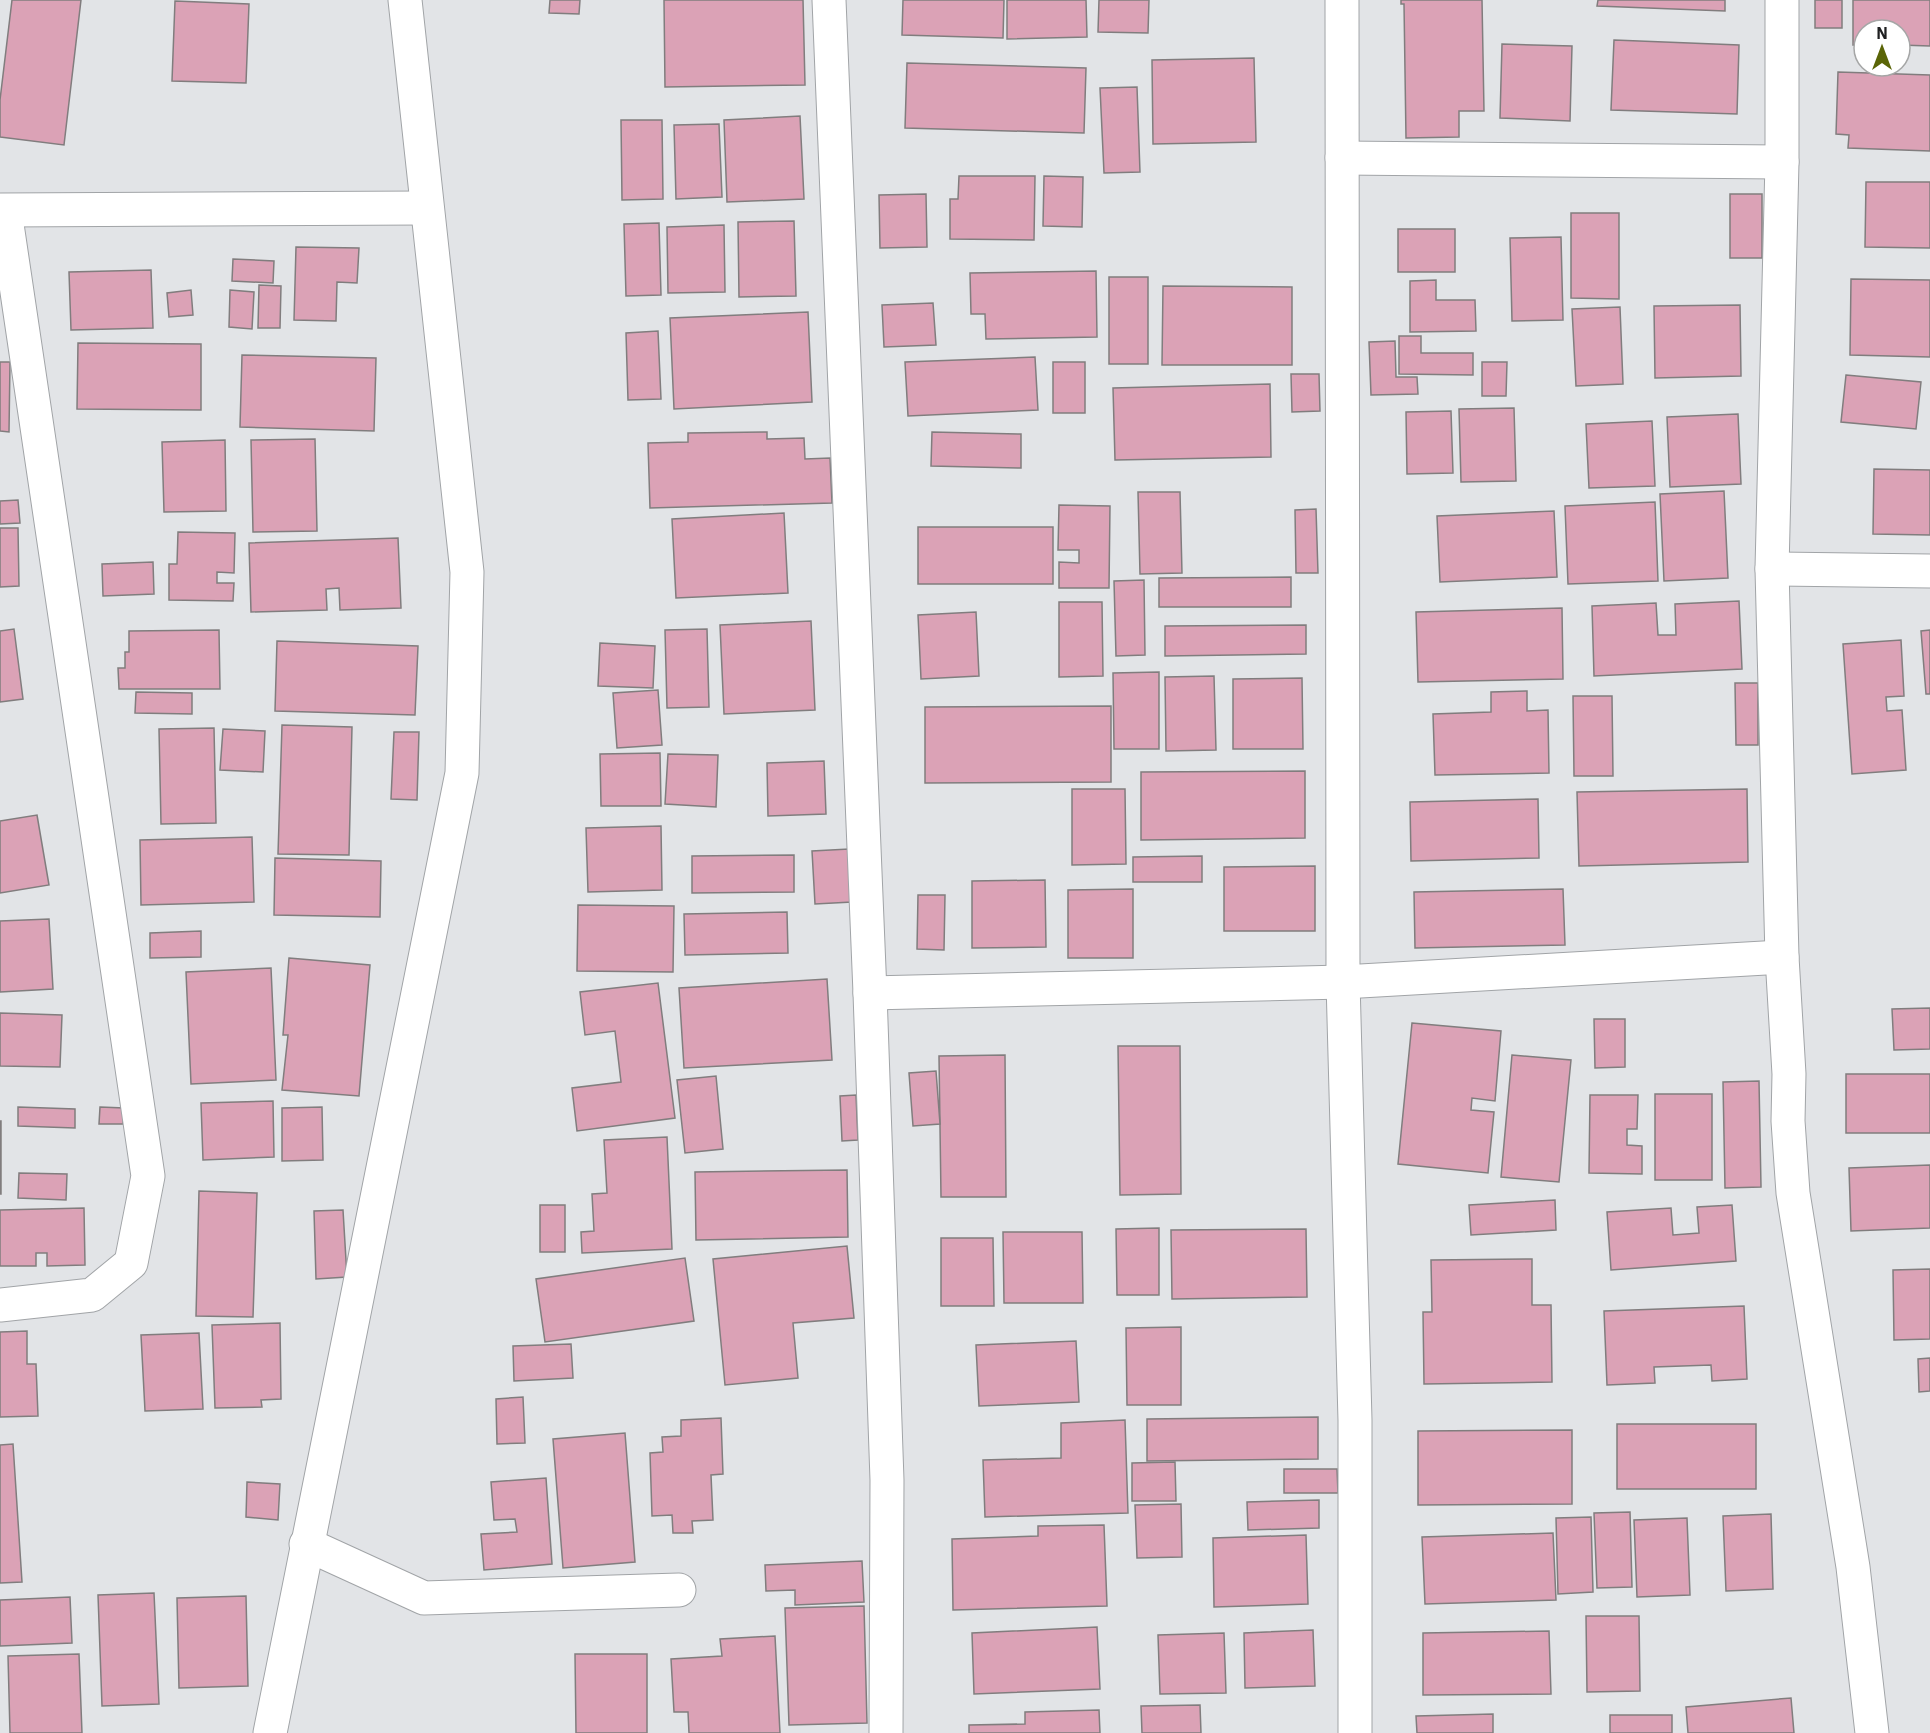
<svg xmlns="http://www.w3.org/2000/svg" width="1930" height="1733" font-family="'IBM Plex Sans',sans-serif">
  <rect width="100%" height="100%" fill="#e2e4e7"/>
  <g fill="#dba2b6" stroke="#817d7e" stroke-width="1.5">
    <path d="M12,0H81L64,145L0,137V100Z"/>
    <path d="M550,0H580L579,14L549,13Z"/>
    <path d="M664,0H803L805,85L665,87Z"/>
    <path d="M903,0H1004L1003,38L902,35Z"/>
    <path d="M1007,0H1086L1087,37L1007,39Z"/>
    <path d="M1099,0H1149L1148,33L1098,32Z"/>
    <path d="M1401,0H1482L1484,111H1459V137L1406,138L1404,4H1401Z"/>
    <path d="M1598,0H1725V11L1597,6Z"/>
    <rect x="1815" y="0" width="27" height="28"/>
    <path d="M1853,0H1930V46L1900,45V30H1864V45H1853Z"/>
    <path d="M175,1L249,4L246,83L172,81Z"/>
    <path d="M1614,40L1739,45L1737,114L1611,110Z"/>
    <path d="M1502,44L1572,46L1570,121L1500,118Z"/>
    <path d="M1254,58L1256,142L1153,144L1152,60Z"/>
    <path d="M907,63L1086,68L1084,133L905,128Z"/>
    <path d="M1838,72L1930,75V151L1848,148L1849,135L1836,134Z"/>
    <path d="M1137,87L1140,172L1104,173L1100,88Z"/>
    <path d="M800,116L804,199L727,202L724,120Z"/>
    <path d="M621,120H662L663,199L622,200Z"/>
    <path d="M719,124L722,197L676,199L674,125Z"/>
    <path d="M959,176H1035L1034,240L950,239V199H958Z"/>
    <path d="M1044,176L1083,177L1082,227L1043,226Z"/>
    <path d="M1866,182H1930V248L1865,247Z"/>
    <path d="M926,194L927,247L880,248L879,195Z"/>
    <rect x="1730" y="194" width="32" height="64"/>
    <path d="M1571,213H1619V299L1571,298Z"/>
    <path d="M794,221L796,296L739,297L738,222Z"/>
    <path d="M659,223L661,295L626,296L624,224Z"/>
    <path d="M724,225L725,292L668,293L667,227Z"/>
    <rect x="1398" y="229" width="57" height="43"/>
    <path d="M1561,237L1563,320L1512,321L1510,238Z"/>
    <path d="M296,247L359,248L357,283L337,282L336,321L294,320Z"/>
    <path d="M233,259L274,261L273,283L232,281Z"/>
    <path d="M151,270L153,328L71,330L69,272Z"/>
    <path d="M1096,271L1097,337L986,339L985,314H971L970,273Z"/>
    <rect x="1109" y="277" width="39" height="87"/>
    <path d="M1851,279L1930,280V357L1850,355Z"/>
    <path d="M1436,280V300H1475L1476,331L1410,332V281Z"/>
    <path d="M259,285L281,286L280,328H258Z"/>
    <path d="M1163,286L1292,287V365H1162Z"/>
    <path d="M191,290L193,315L169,317L167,293Z"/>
    <path d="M230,290L254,292L252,329L229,327Z"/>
    <path d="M933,303L936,345L884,347L882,305Z"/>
    <path d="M1740,305L1741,376L1655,378L1654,306Z"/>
    <path d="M1620,307L1623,384L1576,386L1572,309Z"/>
    <path d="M808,312L812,402L674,409L670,318Z"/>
    <path d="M658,331L661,399L628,400L626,333Z"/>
    <path d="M1399,336H1421V353H1473V375L1399,374Z"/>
    <path d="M1395,341L1396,377H1417L1418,394L1371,395L1369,342Z"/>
    <path d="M78,343L201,344V410L77,409Z"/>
    <path d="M242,355L376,358L374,431L240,427Z"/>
    <path d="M1035,357L1038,410L908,416L905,362Z"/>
    <path d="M0,362H10L9,432L0,431Z"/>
    <rect x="1053" y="362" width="32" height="51"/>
    <path d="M1482,362H1507L1506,396H1482Z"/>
    <path d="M1291,374H1319L1320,411L1292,412Z"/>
    <path d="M1846,375L1921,382L1916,429L1841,422Z"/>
    <path d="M1270,384L1271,457L1115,460L1113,388Z"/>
    <path d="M1514,408L1516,481L1461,482L1459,409Z"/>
    <path d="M1451,411L1453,473L1407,474L1406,412Z"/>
    <path d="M1738,414L1741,484L1670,487L1667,417Z"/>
    <path d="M1652,421L1655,486L1589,488L1586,424Z"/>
    <path d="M767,432V439L804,438L805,459L830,458L832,503L650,508L648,443L688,442V433Z"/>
    <path d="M932,432L1021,434V468L931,466Z"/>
    <path d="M315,439L317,531L253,532L251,440Z"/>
    <path d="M225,440L226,511L164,512L162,442Z"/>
    <path d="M1874,469L1930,470V535L1873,534Z"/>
    <path d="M1724,491L1728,578L1664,581L1660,494Z"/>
    <path d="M1138,492H1180L1182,573L1140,574Z"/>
    <path d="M18,500L20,523L0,524V501Z"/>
    <path d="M1655,502L1658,581L1568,584L1565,506Z"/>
    <path d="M1059,505L1110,506L1109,588H1059V562L1079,563V550H1058Z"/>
    <path d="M1316,509L1318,573H1296L1295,510Z"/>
    <path d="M1554,511L1557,577L1440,582L1437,516Z"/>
    <path d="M784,513L788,593L676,598L672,519Z"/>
    <rect x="918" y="527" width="135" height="57"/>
    <path d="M0,528H18L19,586L0,587Z"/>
    <path d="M178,532L235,533L234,573L217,572V583H234L233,601L169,600V564H177Z"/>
    <path d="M398,538L401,608L340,610L339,588L326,589L327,610L251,612L249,543Z"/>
    <path d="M153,562L154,594L103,596L102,564Z"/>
    <path d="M1291,577V607H1159V578Z"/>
    <path d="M1144,580L1145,655L1116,656L1114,581Z"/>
    <path d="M1739,601L1742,669L1594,676L1592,606L1656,603L1658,635H1676L1675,604Z"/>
    <path d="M1059,602H1102L1103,676L1059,677Z"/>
    <path d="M1562,608L1563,679L1418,682L1416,612Z"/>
    <path d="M976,612L979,676L921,679L918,615Z"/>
    <path d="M811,621L815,710L724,714L720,625Z"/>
    <path d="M1306,625V654L1165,656V626Z"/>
    <path d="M14,629L23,699L0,702V631Z"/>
    <path d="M707,629L709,707L667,708L665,630Z"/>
    <path d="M219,630L220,689H119L118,668H125V652H129V631Z"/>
    <path d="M1930,630V694H1926L1921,631Z"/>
    <path d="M1901,640L1904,696L1886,697L1887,711L1902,710L1906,770L1852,774L1843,644Z"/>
    <path d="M277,641L418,646L415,715L275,711Z"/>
    <path d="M600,643L655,646L653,688L598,686Z"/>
    <path d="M1159,672V749H1114L1113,673Z"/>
    <path d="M1214,676L1216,750L1166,751L1165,677Z"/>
    <path d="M1302,678L1303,749H1233V679Z"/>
    <path d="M1735,683H1758V745H1736Z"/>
    <path d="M658,690L662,745L617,748L613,693Z"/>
    <path d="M1527,691V711L1548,710L1549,773L1435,775L1433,714L1491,712V692Z"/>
    <path d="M136,692L192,693V714L135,713Z"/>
    <path d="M1573,696H1612L1613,776H1574Z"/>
    <path d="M1111,706V782L925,783V707Z"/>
    <path d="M282,725L352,727L349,855L278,854Z"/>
    <path d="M214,728L216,823L161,824L159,729Z"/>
    <path d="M223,729L265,731L263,772L220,770Z"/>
    <path d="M394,732H419L417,800L391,799Z"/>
    <path d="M660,753L661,806H601L600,754Z"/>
    <path d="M668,754L718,755L716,807L665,804Z"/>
    <path d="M824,761L826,814L768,816L767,763Z"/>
    <path d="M1305,771V838L1141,840V772Z"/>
    <path d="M1072,789H1125L1126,864L1072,865Z"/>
    <path d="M1747,789L1748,862L1579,866L1577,792Z"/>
    <path d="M1538,799L1539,858L1411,861L1410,802Z"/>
    <path d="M37,815L49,885L0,893V821Z"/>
    <path d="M661,826L662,890L588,892L586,828Z"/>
    <path d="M252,837L254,902L141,905L140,840Z"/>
    <path d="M849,849L852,902L815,904L812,851Z"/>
    <path d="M794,855V892L692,893V856Z"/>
    <path d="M1202,856V882H1133V857Z"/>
    <path d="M275,858L381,861L380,917L274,915Z"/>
    <path d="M1315,866V931H1224V867Z"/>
    <path d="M1045,880L1046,947L972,948V881Z"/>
    <path d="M1133,889V958H1068V890Z"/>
    <path d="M1563,889L1565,945L1415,948L1414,892Z"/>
    <path d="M918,895H945L944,950L917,949Z"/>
    <path d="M578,905L674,906L673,972L577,971Z"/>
    <path d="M787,912L788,953L685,955L684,914Z"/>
    <path d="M49,919L53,989L0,992V921Z"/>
    <path d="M201,931V957L150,958V933Z"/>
    <path d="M289,958L370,965L359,1096L282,1090L288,1035H283Z"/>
    <path d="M271,968L276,1080L191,1084L186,972Z"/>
    <path d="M827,979L832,1060L684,1068L679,988Z"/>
    <path d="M658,983L675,1118L577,1131L572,1088L621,1082L615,1031L585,1035L580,992Z"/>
    <path d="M1930,1008V1049L1894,1050L1892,1009Z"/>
    <path d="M0,1013L62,1015L60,1067L0,1066Z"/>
    <path d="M1594,1019H1625V1067L1595,1068Z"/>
    <path d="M1412,1023L1501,1031L1495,1101L1472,1098L1471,1110L1494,1112L1488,1173L1398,1164Z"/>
    <path d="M1118,1046H1180L1181,1194L1120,1195Z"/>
    <path d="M1005,1055L1006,1197H941L939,1056Z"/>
    <path d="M1512,1055L1571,1060L1559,1182L1501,1177Z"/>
    <path d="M936,1071L940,1124L913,1126L909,1073Z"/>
    <rect x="1846" y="1074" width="84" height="59"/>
    <path d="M716,1076L723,1149L685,1153L677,1080Z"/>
    <path d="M1759,1081L1761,1187L1725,1188L1723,1082Z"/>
    <rect x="1655" y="1094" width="57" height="86"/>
    <path d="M856,1095L858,1140L842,1141L840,1096Z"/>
    <path d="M1590,1095H1638L1637,1129H1627V1145L1642,1146V1174L1589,1173Z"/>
    <path d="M273,1101L274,1157L203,1160L201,1103Z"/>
    <path d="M18,1107L75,1109V1128L18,1126Z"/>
    <path d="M100,1107L124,1108L123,1124H99Z"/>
    <path d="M322,1107L323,1160L282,1161V1108Z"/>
    <rect x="0" y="1121" width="1" height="73"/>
    <path d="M667,1137L672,1249L582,1253L581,1232L594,1231L592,1194L607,1193L604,1140Z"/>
    <path d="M1930,1165V1228L1851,1231L1849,1168Z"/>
    <path d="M847,1170L848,1237L696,1240L695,1172Z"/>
    <path d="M19,1173L67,1174L66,1200L18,1198Z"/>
    <path d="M199,1191L257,1193L253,1317L196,1316Z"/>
    <path d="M1555,1200L1556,1230L1471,1235L1469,1205Z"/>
    <rect x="540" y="1205" width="25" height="47"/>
    <path d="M1732,1205L1736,1261L1611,1270L1607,1212L1671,1208L1673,1235L1699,1233L1697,1207Z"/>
    <path d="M84,1208L85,1265L47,1266V1253H36V1266H0V1210Z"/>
    <path d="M343,1210L347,1277L316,1279L314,1211Z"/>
    <path d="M1159,1228V1295H1117L1116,1229Z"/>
    <path d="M1306,1229L1307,1297L1172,1299L1171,1230Z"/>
    <path d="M1003,1232H1082L1083,1303H1004Z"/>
    <path d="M941,1238H993L994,1306H941Z"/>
    <path d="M847,1246L854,1318L793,1323L798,1378L725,1385L713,1259Z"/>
    <path d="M685,1258L694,1321L545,1342L536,1279Z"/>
    <path d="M1532,1259V1305H1551L1552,1382L1424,1384L1423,1312H1432L1431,1260Z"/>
    <path d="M1930,1269V1339L1894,1340L1893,1270Z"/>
    <path d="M1744,1306L1747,1379L1712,1381L1711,1365L1654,1367L1655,1383L1607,1385L1604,1311Z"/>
    <path d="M280,1323L281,1399L261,1400L262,1407L215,1408L212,1325Z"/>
    <path d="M1181,1327V1405H1127L1126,1328Z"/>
    <path d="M27,1331V1364H36L38,1416L0,1417V1332Z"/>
    <path d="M199,1333L203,1409L145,1411L141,1335Z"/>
    <path d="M1076,1341L1079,1402L979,1406L976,1345Z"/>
    <path d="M571,1344L573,1378L514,1381L513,1346Z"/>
    <path d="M1930,1358V1391L1919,1392L1918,1359Z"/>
    <path d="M523,1397L525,1443L497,1444L496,1399Z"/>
    <path d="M1318,1417V1459L1147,1461V1419Z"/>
    <path d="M721,1418L723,1474L711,1475L713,1520L692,1521L693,1533H673L672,1515L652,1516L650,1453L663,1452L662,1437L681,1436V1420Z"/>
    <path d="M1125,1420L1128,1513L985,1517L983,1460L1061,1458V1423Z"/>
    <rect x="1617" y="1424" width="139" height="65"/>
    <path d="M1572,1430V1504L1418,1505V1431Z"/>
    <path d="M625,1433L635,1562L563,1568L553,1439Z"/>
    <path d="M13,1444L22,1582L0,1583V1445Z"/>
    <path d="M1175,1462L1176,1501H1132V1463Z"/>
    <path d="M1284,1469H1337L1338,1493H1284Z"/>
    <path d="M546,1478L552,1564L484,1570L481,1534L517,1532L515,1519L494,1520L491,1482Z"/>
    <path d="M247,1482L280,1484L278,1520L246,1517Z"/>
    <path d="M1319,1500V1528L1248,1530L1247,1502Z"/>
    <path d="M1181,1504L1182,1557L1137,1558L1135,1505Z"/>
    <path d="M1630,1512L1632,1587L1597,1588L1594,1513Z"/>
    <path d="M1771,1514L1773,1589L1726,1591L1723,1516Z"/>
    <path d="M1591,1517L1593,1592L1558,1594L1556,1518Z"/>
    <path d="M1687,1518L1690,1595L1637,1597L1634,1520Z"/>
    <path d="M1104,1525L1107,1606L953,1610L952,1539L1038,1536V1526Z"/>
    <path d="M1553,1533L1556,1600L1425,1604L1422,1537Z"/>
    <path d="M1306,1535L1308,1604L1214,1607L1213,1538Z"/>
    <path d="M862,1561L864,1602L795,1605V1590L766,1591L765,1565Z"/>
    <path d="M154,1593L159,1704L102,1706L98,1595Z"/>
    <path d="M246,1596L248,1686L179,1688L177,1598Z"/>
    <path d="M70,1597L72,1643L0,1646V1600Z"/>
    <path d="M864,1606L867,1723L789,1725L785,1608Z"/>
    <path d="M1586,1616H1639L1640,1691L1587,1692Z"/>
    <path d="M1097,1627L1100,1689L974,1694L972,1633Z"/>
    <path d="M1313,1630L1315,1686L1245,1688L1244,1633Z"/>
    <path d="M1549,1631L1551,1694L1423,1695V1633Z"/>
    <path d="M1224,1633L1226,1693L1160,1694L1158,1635Z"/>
    <path d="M775,1636L780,1733H689L688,1712H674L671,1659L722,1656L720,1639Z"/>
    <path d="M79,1654L82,1733H10L8,1656Z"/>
    <path d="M575,1654H647V1733H576Z"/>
    <path d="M1791,1698L1794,1733H1688L1686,1707Z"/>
    <path d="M1200,1705L1201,1733H1142L1141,1706Z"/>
    <path d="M1099,1710L1100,1733H969V1725L1025,1724V1712Z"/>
    <path d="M1493,1714V1733H1417L1416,1716Z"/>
    <rect x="1610" y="1715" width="62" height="18"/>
  </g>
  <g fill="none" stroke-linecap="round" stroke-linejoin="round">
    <defs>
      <g id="street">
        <path d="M829,0L870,993L887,1480L886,1733"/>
        <path d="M1342,0L1343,982L1355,1420V1733"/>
        <path d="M1782,0V162L1772,569L1782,957L1789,1074L1788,1121L1793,1193L1853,1567L1872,1733"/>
        <path d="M1342,158L1782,162"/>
        <path d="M0,210L426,208"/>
        <path d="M1772,569L1930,571"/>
        <path d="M870,993L1343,982L1782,957"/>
        <path d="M0,1305L92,1295L131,1263L148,1176L5,211"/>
        <path d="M306,1544L424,1598L679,1590"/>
        <path d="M270,1733L462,773L467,572L405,0"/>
      </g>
    </defs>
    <use href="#street" stroke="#a1a4a7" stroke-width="35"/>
    <use href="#street" stroke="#fff" stroke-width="33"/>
  </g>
  <g transform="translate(1882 48)"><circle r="28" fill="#ffffff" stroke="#a5a6a6" stroke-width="1.5"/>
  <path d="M0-4.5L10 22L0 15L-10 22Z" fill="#5a6507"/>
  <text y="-9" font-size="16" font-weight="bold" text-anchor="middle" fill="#1f2021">N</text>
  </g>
</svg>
